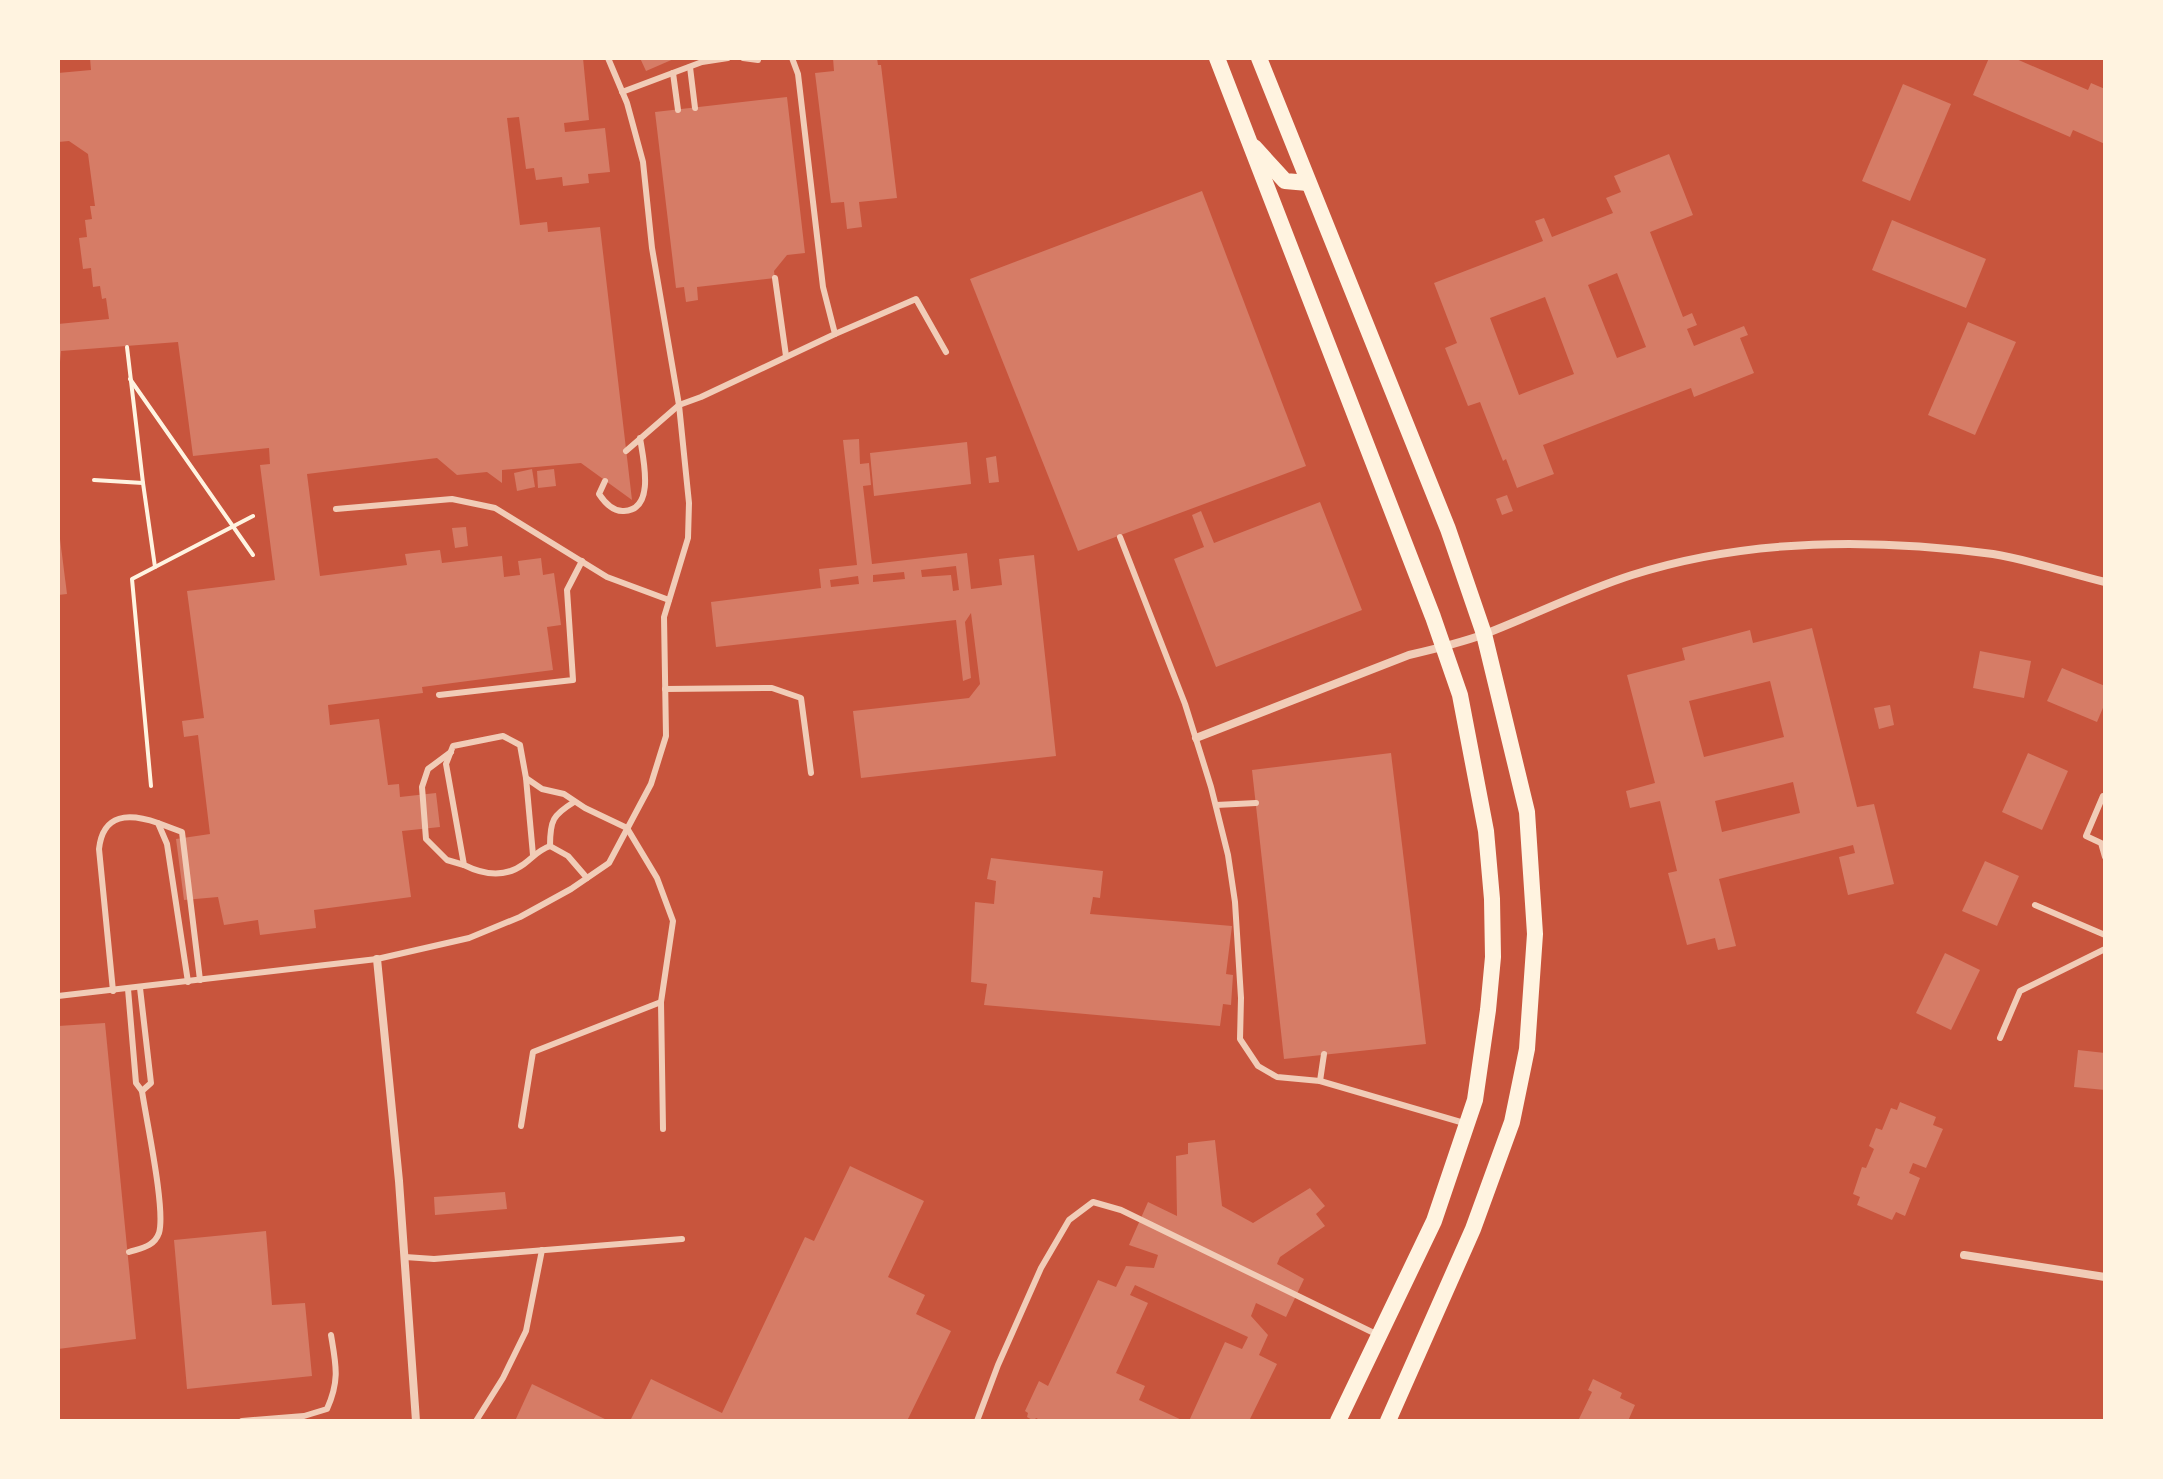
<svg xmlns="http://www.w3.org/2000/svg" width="2163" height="1479" font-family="'Fira Sans',sans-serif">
  <rect width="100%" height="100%" fill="#c8553d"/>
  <g fill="#d67c66" fill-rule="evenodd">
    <path d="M90,58H583L589,120L564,123L565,132L605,128L610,172L588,174L589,183L563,186L562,177L536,180L534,168L526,169L519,117L507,118L520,225L547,222L548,232L600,227L632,500L581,463L502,470V483L487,472L457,475L437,458L307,474L320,576L407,565L405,554L440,550L442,563L502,556L504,577L520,575L518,561L541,558L543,575L554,573L561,625L547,627L553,670L422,687L423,693L328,705L330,725L379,719L388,785L399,784L400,797L436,793L440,827L402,831L411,897L314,910L316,928L260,935L258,920L224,925L218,897L184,900L176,839L210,834L198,735L184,737L182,721L204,718L187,591L275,580L260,465L270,464L269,448L193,456L178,342L61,351L60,362H58V324L109,319L106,298L102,299L100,286L93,287L91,268L83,269L79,238L87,237L85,220L92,219L90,206H95L88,154L69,141L58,142V73L91,70Z"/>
    <path d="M640,58H676L646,71Z"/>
    <path d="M833,58H877L878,65H881L897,198L859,202L862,227L847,229L844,202L831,203L815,73L834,71Z"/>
    <path d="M1989,58H2014L2088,90L2091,83L2105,89V144L2073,130L2070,137L1973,95Z"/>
    <path d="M1903,84L1951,104L1910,201L1862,181Z"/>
    <path d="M787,97L805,253L787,255L774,271L775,278L697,287L698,300L686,302L684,287L676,288L655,112Z"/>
    <path d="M1669,154L1693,215L1650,232L1683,317L1692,313L1697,325L1687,329L1694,346L1744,326L1748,335L1740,338L1754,373L1694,397L1691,388L1543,445L1554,474L1517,488L1506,459L1503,461L1480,402L1468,406L1445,348L1457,343L1434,283L1543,241L1535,221L1544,218L1552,237L1613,213L1606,198L1621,192L1614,176ZM1617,273L1646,347L1617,358L1588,285ZM1545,297L1574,374L1519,395L1490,318Z"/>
    <path d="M1202,191L1306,466L1078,551L970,279Z"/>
    <path d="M1892,220L1986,259L1966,308L1872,270Z"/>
    <path d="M1968,322L2016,342L1975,435L1928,415Z"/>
    <path d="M859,439L860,464L869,463L871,485L863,486L872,564L967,553L971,589L1002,585L999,559L1034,555L1056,756L861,778L853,711L969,698L980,684L971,613L965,622L971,678L963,681L956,620L716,647L711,602L821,588L819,569L857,565L843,440ZM956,566L959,590L953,591L951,575L922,577L921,570ZM904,572L905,579L873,582V575ZM858,576L859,584L831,587L830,580Z"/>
    <path d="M967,442L971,484L874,496L870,453Z"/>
    <path d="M996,456L999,482L989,483L986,458Z"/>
    <path d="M532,469L535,487L517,491L514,473Z"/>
    <path d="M554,469L556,486L538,488L537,471Z"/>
    <path d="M1507,495L1513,511L1502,515L1496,499Z"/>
    <path d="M1320,502L1362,610L1216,667L1174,559L1204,547L1192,515L1201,511L1214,543Z"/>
    <path d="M466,527L468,546L455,548L452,528Z"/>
    <path d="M60,539L67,594L58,595V540Z"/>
    <path d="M1812,628L1857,807L1874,804L1894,884L1848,895L1839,857L1855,853L1853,845L1719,879L1736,946L1718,950L1715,938L1687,945L1668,873L1677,871L1660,801L1630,808L1626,791L1655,783L1627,675L1685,660L1682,648L1750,630L1753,643ZM1770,681L1784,737L1704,757L1689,701ZM1793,782L1800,813L1722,832L1715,801Z"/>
    <path d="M1980,651L2031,661L2024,698L1973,688Z"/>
    <path d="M2062,668L2105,686V703L2097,722L2047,701Z"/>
    <path d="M1890,705L1894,725L1879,729L1874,708Z"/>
    <path d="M1391,753L1426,1044L1284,1059L1252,770Z"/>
    <path d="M2028,753L2068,771L2042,830L2002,812Z"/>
    <path d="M991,858L1103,871L1100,898L1093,897L1090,914L1232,926L1226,974L1233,975L1231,1005L1223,1004L1220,1026L984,1005L987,984L971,982L975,902L994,904L996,881L987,879Z"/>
    <path d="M1985,861L2019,876L1997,926L1962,911Z"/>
    <path d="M1945,953L1980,970L1951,1030L1916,1013Z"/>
    <path d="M105,1023L136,1339L58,1349V1026Z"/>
    <path d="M2078,1050L2105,1053V1090L2074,1087Z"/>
    <path d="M1900,1102L1936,1117L1933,1125L1943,1129L1926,1168L1913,1163L1909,1173L1920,1178L1905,1216L1896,1212L1892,1220L1857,1205L1860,1197L1853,1194L1862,1167L1866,1168L1874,1149L1869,1146L1876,1128L1882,1130L1891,1108L1897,1110Z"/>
    <path d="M1215,1140L1222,1206L1253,1223L1310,1188L1325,1206L1316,1214L1325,1226L1280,1257L1277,1264L1304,1279L1286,1317L1256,1303L1251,1316L1268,1335L1259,1355L1277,1364L1249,1421H1189L1225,1342L1242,1349L1248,1337L1135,1285L1130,1295L1148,1303L1116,1373L1145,1386L1139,1400L1184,1421H1042L1036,1418L1034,1421L1027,1417L1028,1413L1025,1411L1039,1381L1048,1386L1098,1280L1116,1287L1126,1266L1154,1268L1158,1255L1129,1245L1148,1202L1177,1216L1176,1156L1188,1154V1143Z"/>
    <path d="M850,1166L924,1201L888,1277L925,1295L916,1314L951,1331L907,1421H630L651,1379L722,1413L805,1237L814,1241Z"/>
    <path d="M505,1192L507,1209L435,1215L434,1197Z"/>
    <path d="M266,1231L272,1305L305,1303L312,1376L187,1389L174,1240Z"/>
    <path d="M1593,1379L1622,1393L1620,1398L1635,1405L1628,1421H1578L1592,1392L1588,1390Z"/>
    <path d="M532,1384L609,1421H515Z"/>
  </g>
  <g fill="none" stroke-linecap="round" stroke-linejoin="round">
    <g stroke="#fff3e0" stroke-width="4">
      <path d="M130,379L253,555"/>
      <path d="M94,480L143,483L127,347"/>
      <path d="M143,483L155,567"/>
      <path d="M151,786L132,579L253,516"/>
    </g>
    <g stroke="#f1ccb7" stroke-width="6">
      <path d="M743,58L758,60"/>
      <path d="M690,67L695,108"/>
      <path d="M673,73L678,110"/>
      <path d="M622,92L702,62L728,58"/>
      <path d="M775,278L786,356"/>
      <path d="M835,334L916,299L946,352"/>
      <path d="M626,451L679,405L701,397L835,334L823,287L798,74L792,58"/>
      <path d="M605,481L599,494C605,503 613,512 624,511C656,510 643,458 640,438"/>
      <path d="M336,509L452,499L495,508L607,577L669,600"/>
      <path d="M1120,537L1185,704L1211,787L1228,855L1235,902L1241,998L1240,1039L1258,1066L1277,1077L1320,1081L1464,1123"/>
      <path d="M665,689L772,688L801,698L811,773"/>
      <path d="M439,695L573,680L567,590L582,561"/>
      <path d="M451,752L428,769L422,787L426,839L447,860L464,865"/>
      <path d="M526,778L533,855"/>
      <path d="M2103,796L2086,836L2101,843L2105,857"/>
      <path d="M1216,805L1256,803"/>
      <path d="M158,823L182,832L200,980"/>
      <path d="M550,846C550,820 553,815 574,802"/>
      <path d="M587,878L568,856L550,846C537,851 535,856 524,864C505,878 484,875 464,865L446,764L453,746L503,736L520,745L526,778L542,789L564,794L585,808L627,828L657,878L673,921L661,1002L663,1129"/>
      <path d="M2035,905L2105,935"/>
      <path d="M140,988L151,1083L142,1091"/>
      <path d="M128,989L136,1083L142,1091C146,1119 166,1210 159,1233C154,1247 141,1248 129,1252"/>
      <path d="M113,991L99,849C103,813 129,813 158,823L167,844L188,982"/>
      <path d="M58,996L377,959L469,938L520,917L571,889L609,863L651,784L666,736L664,617L688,538L689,503L679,405L652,248L643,162L627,103L608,58"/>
      <path d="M2000,1038L2020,991L2105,949"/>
      <path d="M1320,1081L1324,1054"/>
      <path d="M521,1126L533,1052L661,1002"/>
      <path d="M405,1257L434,1259L682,1239"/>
      <path d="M242,1421L304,1416L327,1409C340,1380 336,1365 331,1335"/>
      <path d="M476,1421L503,1378L526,1331L542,1250"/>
      <path d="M977,1421L998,1365L1041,1268L1069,1220L1093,1202L1121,1210L1376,1334"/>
    </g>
    <g stroke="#f1ccb7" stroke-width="8">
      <path d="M1196,738L1409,655C1435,649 1460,643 1485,634C1534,615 1582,591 1632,575C1748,538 1873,538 1993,554C2030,560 2068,573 2105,582"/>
      <path d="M377,959L399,1181L416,1421"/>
      <path d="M1964,1255L2105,1277"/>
    </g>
    <g stroke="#fff3e0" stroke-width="16">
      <path d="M1217,58L1433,617L1460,695L1486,831L1492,899L1493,957L1488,1010L1475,1100L1434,1221L1338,1421"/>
      <path d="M1259,58L1448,529L1484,634L1527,812L1535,934L1527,1049L1512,1122L1473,1229L1388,1421"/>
      <path d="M1254,147L1285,181L1308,183"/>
    </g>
  </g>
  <rect width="2163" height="1479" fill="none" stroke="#fff3e0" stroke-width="120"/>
</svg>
